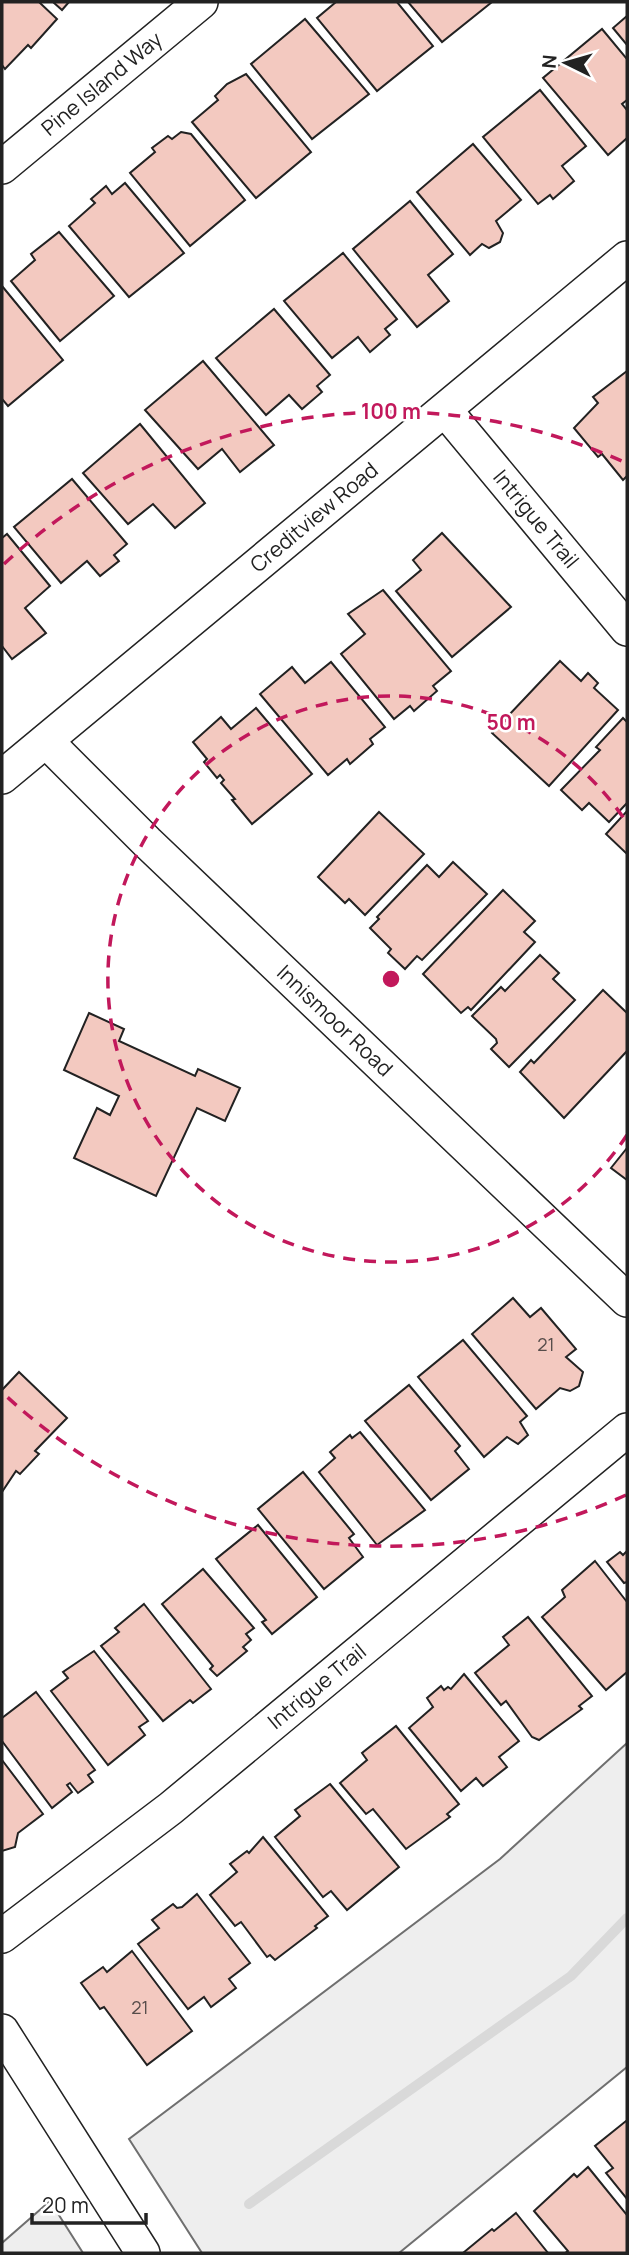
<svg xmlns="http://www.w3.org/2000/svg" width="629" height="2255" font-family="Manrope,sans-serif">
<rect width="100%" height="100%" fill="#fff"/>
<!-- green -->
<g fill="#eee" stroke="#6f6f6f" stroke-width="2">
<polygon points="627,1743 627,2067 399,2253 202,2253 129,2139 500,1859"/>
<polygon points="50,2201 83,2253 2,2253 2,2243"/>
</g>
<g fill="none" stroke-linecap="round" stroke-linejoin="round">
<!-- stream -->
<polyline stroke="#d9d9d9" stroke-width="10" points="249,2204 571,1976 627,1918"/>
</g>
<!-- building -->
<g fill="#f3c9c0" stroke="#222" stroke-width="2">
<polygon points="2,2 39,2 57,19 31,48 28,45 5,69 2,65"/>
<polygon points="53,2 69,2 62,10"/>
<polygon points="336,2 397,2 433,46 377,91 317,18"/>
<polygon points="408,2 492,2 442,42"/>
<polygon points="627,16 627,45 613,28"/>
<polygon points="305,19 369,94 312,139 251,64"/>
<polygon points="602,29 627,59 627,100 622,104 627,110 627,138 608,155 543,78"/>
<polygon points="246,74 311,152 256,198 192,122 218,100 215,96 227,84"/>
<polygon points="540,90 586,146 562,166 574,181 553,199 550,195 538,204 483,137"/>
<polygon points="181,132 191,134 245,200 190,246 130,173 155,152 152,148 168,136 172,139"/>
<polygon points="473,144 521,200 496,221 503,233 500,242 489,248 482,244 470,255 417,192"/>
<polygon points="125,183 184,253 129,297 69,226 95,203 91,199 106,186 112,194"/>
<polygon points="410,201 453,254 428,275 449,301 417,327 353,249"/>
<polygon points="59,232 114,296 60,341 11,281 35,260 31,254"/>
<polygon points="343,253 397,319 385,329 390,335 370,352 358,337 332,358 284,301"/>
<polygon points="2,286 63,360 8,406 2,399"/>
<polygon points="274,309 330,375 317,386 322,392 302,409 289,395 266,415 216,358"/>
<polygon points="203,361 274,445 240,472 222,449 198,469 145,410"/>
<polygon points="627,371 627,476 623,480 602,454 598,457 574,428 598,403 593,397"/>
<polygon points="140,424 205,503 175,528 153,504 128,524 83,473"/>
<polygon points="72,479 127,544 114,555 119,561 100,576 87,561 61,583 14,527"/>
<polygon points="442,533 511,607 452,657 396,591 421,570 413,560"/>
<polygon points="7,534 50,586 25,608 46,633 12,659 2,646 2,538"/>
<polygon points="383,590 451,671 433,686 437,691 414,711 410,706 394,719 341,654 365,634 348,614"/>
<polygon points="560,661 581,681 588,673 598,683 594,688 618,710 549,786 492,733"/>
<polygon points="331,662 385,727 370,739 373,744 350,764 347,759 328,775 260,694 292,667 305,683"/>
<polygon points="256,708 312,774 252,824 232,800 235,799 221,783 224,780 220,775 217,778 204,762 207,759 193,742 221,717 231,729"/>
<polygon points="623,718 627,722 627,803 609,822 589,803 582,810 561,790 600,750 596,747"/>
<polygon points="627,811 627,854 606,834"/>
<polygon points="379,812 424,854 365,915 349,899 345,903 318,877"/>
<polygon points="453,862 487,894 422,960 417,956 405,969 388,953 391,949 370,928 379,919 377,917 427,865 439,877"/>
<polygon points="503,890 535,921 524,932 535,942 471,1010 468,1007 461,1013 423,974"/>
<polygon points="540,955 559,973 553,979 575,1000 509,1067 491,1049 497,1043 496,1039 472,1016 501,987 505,991"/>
<polygon points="603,990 627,1013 627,1051 564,1118 520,1072 531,1060 534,1063"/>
<polygon points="89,1013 124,1029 119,1041 195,1076 198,1069 240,1088 225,1121 197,1108 156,1196 74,1158 97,1108 110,1115 119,1096 64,1070"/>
<polygon points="627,1148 627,1180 611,1168"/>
<polygon points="513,1298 530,1317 541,1308 576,1349 566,1357 583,1372 579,1386 570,1391 560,1388 536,1409 472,1334"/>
<polygon points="463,1340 527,1416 520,1422 528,1435 518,1444 507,1437 484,1457 418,1377"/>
<polygon points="19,1372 67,1418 35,1451 39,1454 20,1474 16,1471 2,1492 2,1390"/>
<polygon points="409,1385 460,1446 455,1451 469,1469 431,1500 365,1421"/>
<polygon points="360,1432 425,1510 377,1545 319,1472 335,1458 330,1452 350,1435 352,1438"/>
<polygon points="303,1472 354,1534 349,1538 363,1557 324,1589 258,1509"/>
<polygon points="258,1525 317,1597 272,1634 262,1622 266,1620 216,1559"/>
<polygon points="627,1551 627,1582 624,1583 607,1562 620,1552 623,1555"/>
<polygon points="595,1561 627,1602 627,1672 606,1690 542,1617 565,1597 562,1590"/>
<polygon points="203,1569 254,1628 246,1634 251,1640 243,1647 247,1651 217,1676 210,1669 213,1666 162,1604"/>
<polygon points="144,1604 211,1689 193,1703 190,1700 163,1721 101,1646 119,1632 115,1628"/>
<polygon points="528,1617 592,1696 579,1706 582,1709 539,1740 532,1737 506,1701 501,1705 475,1673 509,1645 503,1637"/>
<polygon points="94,1651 148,1721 139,1727 145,1735 108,1765 51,1691 68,1678 63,1672"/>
<polygon points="464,1674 519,1741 499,1757 507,1767 483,1786 476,1778 461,1791 409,1728 433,1707 427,1698 441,1686 444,1690 448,1687 451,1689"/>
<polygon points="36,1692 95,1770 88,1775 93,1782 78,1793 70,1783 67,1785 72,1792 52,1808 2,1741 2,1718"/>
<polygon points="396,1726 459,1804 447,1814 450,1817 406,1849 373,1809 366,1814 340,1783 367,1760 362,1753"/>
<polygon points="2,1760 43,1814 18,1833 15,1847 2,1851"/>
<polygon points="330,1784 399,1867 347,1910 331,1891 323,1897 275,1837 300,1816 295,1810"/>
<polygon points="263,1837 328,1916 315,1926 317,1928 275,1960 270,1955 267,1957 241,1922 235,1926 210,1895 237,1872 230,1864 247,1851 249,1853"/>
<polygon points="197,1894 250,1963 229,1979 236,1988 211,2007 204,1997 188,2009 138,1944 159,1928 152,1920 173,1904 177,1908 182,1907"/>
<polygon points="132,1951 192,2031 147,2065 104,2007 100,2009 81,1983 103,1967 107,1972"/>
<polygon points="626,2121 627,2122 627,2199 606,2173 613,2168 595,2146"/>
<polygon points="588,2167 627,2215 627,2253 565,2253 568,2251 534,2211 574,2174 577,2177"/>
<polygon points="516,2213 548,2253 463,2253 492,2229 494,2231"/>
</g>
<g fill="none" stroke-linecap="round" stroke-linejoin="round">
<defs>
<g id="minor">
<path id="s1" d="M2,167L201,2"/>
<path id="s2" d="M445,410L627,629"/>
<path id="s3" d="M46,741L147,842L627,1300"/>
<path id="s4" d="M2,777L627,258"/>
<path id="s5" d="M2,1936L171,1808L627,1430"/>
<polyline points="2,2031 143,2253"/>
</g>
</defs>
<!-- minor casing -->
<use href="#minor" stroke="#222" stroke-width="36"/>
<!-- minor -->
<use href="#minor" stroke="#fff" stroke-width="33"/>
</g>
<!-- distance rings -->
<g fill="none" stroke="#c2185b" stroke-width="3.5" stroke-dasharray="12 9">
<path d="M627 1135A283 283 0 1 1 627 823"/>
<path d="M626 1495A567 567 0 0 1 4 1394M4 564A567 567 0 0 1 626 463"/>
</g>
<g text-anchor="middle" stroke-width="5" stroke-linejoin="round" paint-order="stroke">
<!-- number labels -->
<g font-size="18" fill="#564c4a">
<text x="546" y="1351">21</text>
<text x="140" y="2014">21</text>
</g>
<!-- street labels -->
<g font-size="21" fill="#222" stroke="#fff">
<text dy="7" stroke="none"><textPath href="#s1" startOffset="130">Pine Island Way</textPath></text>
<text dy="7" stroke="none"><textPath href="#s4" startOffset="406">Creditview Road</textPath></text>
<text dy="7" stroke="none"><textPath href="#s2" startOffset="142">Intrigue Trail</textPath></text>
<text dy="7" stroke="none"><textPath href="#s3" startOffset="402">Innismoor Road</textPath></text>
<text dy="7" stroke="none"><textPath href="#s5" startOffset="402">Intrigue Trail</textPath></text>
</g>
</g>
<circle cx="391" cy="979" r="10" fill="#c2185b" stroke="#fff" stroke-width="3.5"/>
<g font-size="21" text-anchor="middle" font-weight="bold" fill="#c2185b" stroke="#fff" stroke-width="5" stroke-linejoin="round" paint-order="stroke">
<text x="391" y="419">100 m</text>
<text x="511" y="730">50 m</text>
</g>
<!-- border -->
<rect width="629" height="2255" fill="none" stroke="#222222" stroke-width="7"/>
<!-- north arrow -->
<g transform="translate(566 63) rotate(275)" stroke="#ffffff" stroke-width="5" paint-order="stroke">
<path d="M0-5L12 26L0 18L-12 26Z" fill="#222222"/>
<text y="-10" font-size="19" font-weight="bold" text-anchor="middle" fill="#222222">N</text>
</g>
<!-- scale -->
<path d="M32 2213v10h114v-10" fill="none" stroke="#222222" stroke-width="3.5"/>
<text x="42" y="2213" font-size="21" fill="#222222" stroke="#ffffff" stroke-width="5" paint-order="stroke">20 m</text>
</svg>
